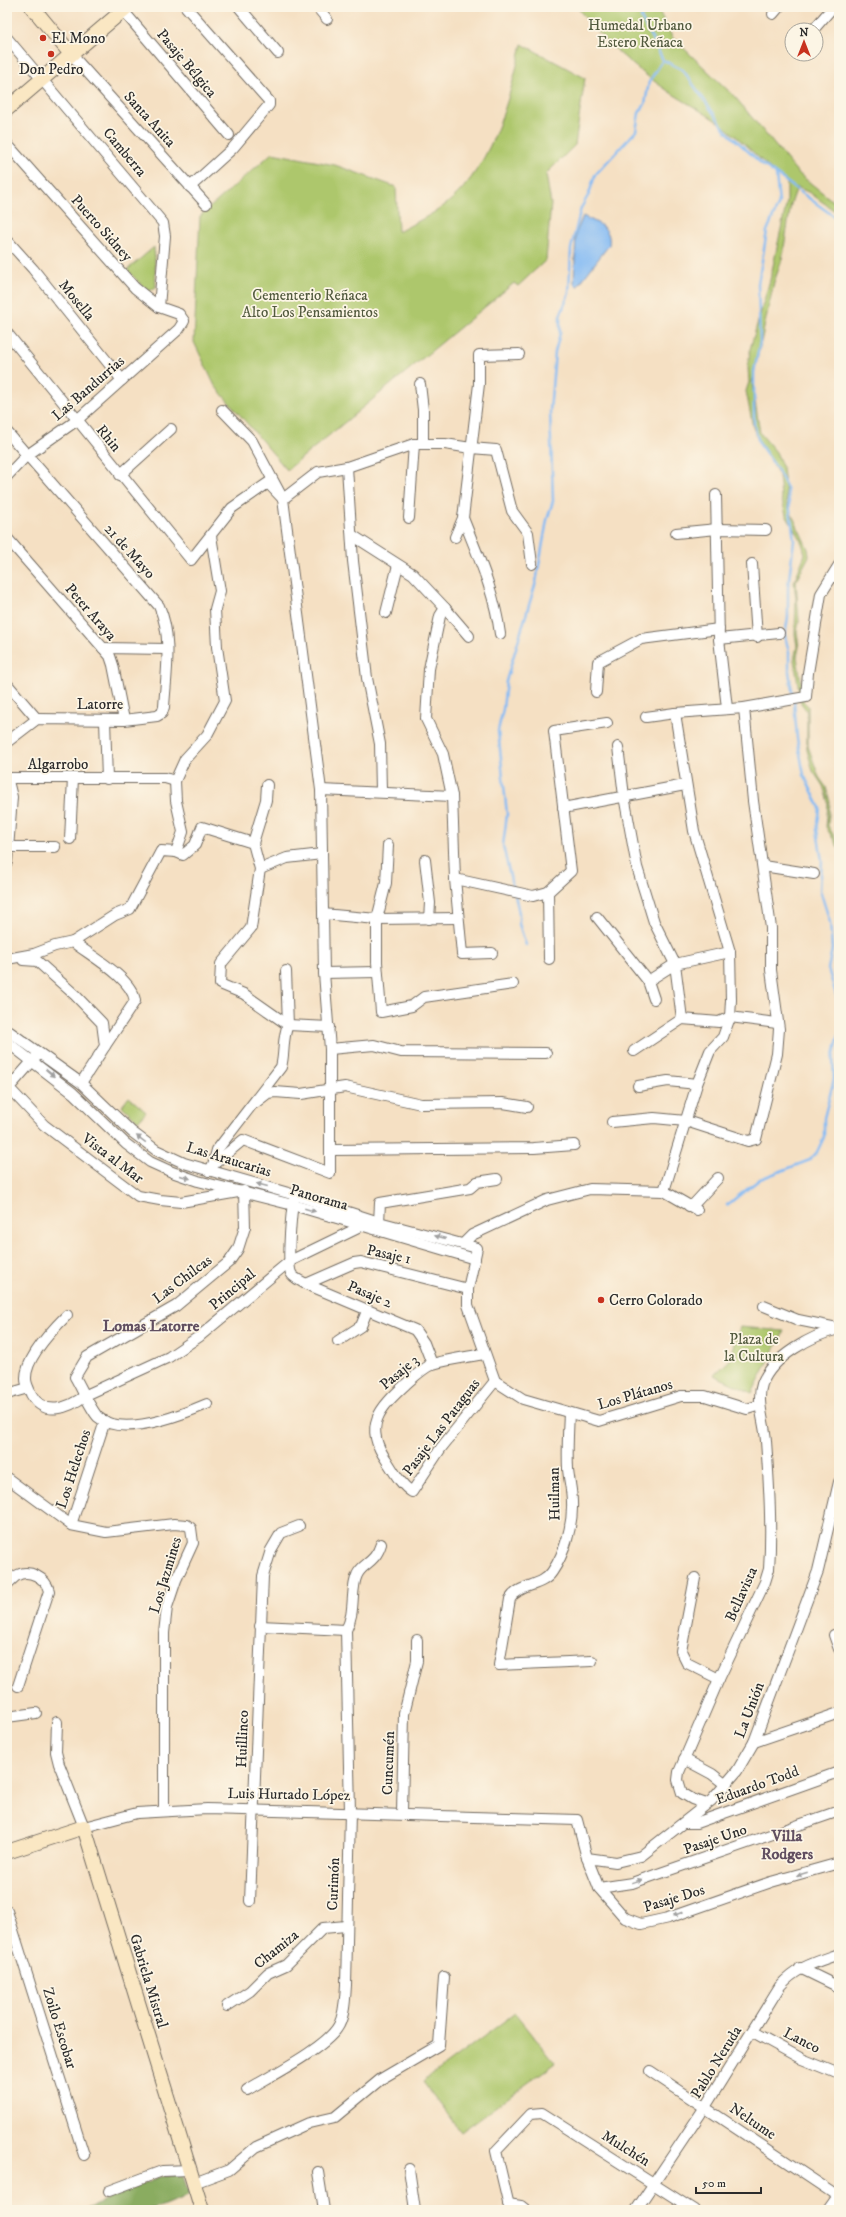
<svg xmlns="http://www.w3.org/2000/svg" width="846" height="2217" font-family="'IM FELL DW Pica',serif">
<rect width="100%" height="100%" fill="#fcf5e5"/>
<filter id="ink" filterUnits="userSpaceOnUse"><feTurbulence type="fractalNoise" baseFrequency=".025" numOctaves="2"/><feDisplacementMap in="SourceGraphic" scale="8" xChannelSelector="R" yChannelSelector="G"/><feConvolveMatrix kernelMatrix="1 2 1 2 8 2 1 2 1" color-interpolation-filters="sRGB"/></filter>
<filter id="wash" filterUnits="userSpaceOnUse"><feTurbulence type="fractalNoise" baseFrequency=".012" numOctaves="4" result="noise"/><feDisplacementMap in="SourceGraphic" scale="16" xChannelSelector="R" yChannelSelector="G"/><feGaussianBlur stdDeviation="0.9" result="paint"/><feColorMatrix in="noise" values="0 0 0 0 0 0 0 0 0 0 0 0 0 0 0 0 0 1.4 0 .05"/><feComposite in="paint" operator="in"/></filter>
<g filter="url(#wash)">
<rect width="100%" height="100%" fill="#f5e0c3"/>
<!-- green -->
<g fill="#adc76c" stroke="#6c794c">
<path d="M577,7H657L672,37L735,97L798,173L839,206V214L810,193L797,187L791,204L782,260L774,282L752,383L760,433L776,452L783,468L787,504L808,549L809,556L796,581L799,621L797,632L799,647L797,657L802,687L803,701L808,706V746L819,777L826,787L830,802L828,826L839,844V849L826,827L828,802L823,786L813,771L807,750V711L801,703L794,660L797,646L795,634L796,598L794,582L805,554L802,543L786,515L781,497L779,475L757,438L753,427L746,391L749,382L748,368L750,349L770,280L787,201V183C763,164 743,140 718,122C703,112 687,103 671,93C637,70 601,40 577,7Z"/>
<path d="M522,44L585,78L575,145L546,174L551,204L546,260L518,286L514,283L287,470L215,386L194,342L200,216L272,153L335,165L396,187L398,232C411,225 425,218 438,210C490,176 509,101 522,44Z"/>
<polygon points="154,247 156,287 148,292 127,270"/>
<polygon points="129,1097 146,1112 138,1121 122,1106"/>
<polygon points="740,1327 784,1331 752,1393 714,1375 730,1360"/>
<polygon points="515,2013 555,2063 461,2132 423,2082"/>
</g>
<!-- forest -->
<polygon fill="#8aac60" stroke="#5a6c46" points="182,2174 189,2195 152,2210 82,2210 158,2177"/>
<!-- water -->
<path fill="#85bbf4" stroke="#587390" d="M583,216C597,223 612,227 609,245L577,287L574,283L576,233Z"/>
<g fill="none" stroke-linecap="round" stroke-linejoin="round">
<!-- stream -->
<g stroke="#85bbf4" stroke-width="2.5">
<polyline points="644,7 641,18 663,60 683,70 726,131 762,164 839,220"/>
<polyline points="776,175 779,203 767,231 758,284 760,342 754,372 754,424 759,443 777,469 787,488 794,540 788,587 788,617 785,636 789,652 789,672 793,696"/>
<polyline points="794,701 797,738 804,775 820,808 817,830 822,861 820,890 830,922 832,949 828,969 839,1004"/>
<polyline points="513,889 503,846 507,814 498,731 503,709 506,681 536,582 547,520 553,501 550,411 555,352 560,333 560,316 569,293 571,249 581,208 589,194 595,175 636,131 639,113 645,104 649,82 663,60"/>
<polyline points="515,895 519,913 519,924 526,945"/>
<polyline points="727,1205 760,1179 810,1160 817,1152 824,1137 824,1118 834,1079 833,1059 839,1035"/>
</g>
</g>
</g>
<g filter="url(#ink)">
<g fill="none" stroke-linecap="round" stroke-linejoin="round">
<defs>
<g id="street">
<polyline points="120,7 229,135"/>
<polyline points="186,7 269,101 269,105 233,148 190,187"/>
<polyline points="239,7 278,53"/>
<polyline points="317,7 327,19"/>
<polyline points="773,14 779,7"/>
<polyline points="813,30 833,7"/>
<polyline points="7,38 163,223 165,236 159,307"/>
<polyline points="71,54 206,204"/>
<polyline points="7,144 135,288 159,307 179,314 184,321 179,329 76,421 26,456 7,476"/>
<polyline points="7,240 33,269 122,380"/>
<polyline points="7,333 191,560 232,508 268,483 283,499 318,472 347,467 414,444 445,444 471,448 496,450 512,511 528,533 532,564"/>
<polyline points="420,384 423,410 423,444"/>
<path d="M7,432L159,606C173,637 166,674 164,707L162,713L157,716L124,720L37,719L7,742"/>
<polyline points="347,467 353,561 367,678 380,744 381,791"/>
<polyline points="120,475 171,429"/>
<polyline points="716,495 719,639 727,708"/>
<polyline points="409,518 414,444"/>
<path d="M463,518C478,556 495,593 500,634"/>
<polyline points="676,533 717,529 766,530"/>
<polyline points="352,535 413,574 445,608 469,636"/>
<polyline points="211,536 220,591 215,609 217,647 225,701 207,735 185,759 175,781 176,801 183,832 176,852 183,855 195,845 202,827 253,843 260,869 251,928 221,964 220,984 244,994 288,1025 329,1027"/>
<polyline points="455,537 463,518 479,384 479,355 519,354"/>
<polyline points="7,538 110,656 113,665 124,720"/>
<polyline points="752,564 757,637"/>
<polyline points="445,608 440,616 429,669 426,719 443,754 452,796 455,879 462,954 492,953"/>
<polyline points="386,613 398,565"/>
<polyline points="719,639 779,633"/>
<polyline points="103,648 167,649"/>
<polyline points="7,684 37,719"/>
<polyline points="596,692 598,662 641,639 719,629"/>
<polyline points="646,717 675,713 744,708 806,697 808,673 821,594 839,565"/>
<polyline points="105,720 107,779"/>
<polyline points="618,747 624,796 637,867 654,922 675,964 682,1019"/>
<polyline points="7,777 12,797 7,862"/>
<polyline points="9,778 165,778 175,781"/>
<polyline points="321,790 452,796"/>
<polyline points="563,808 685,785"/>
<polyline points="70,839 73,778"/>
<polyline points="253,843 266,800 267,785"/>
<polyline points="388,845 386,883 377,919 377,962 381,1012 412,1006 424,997 513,984"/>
<polyline points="7,847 55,847"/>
<polyline points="425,860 430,903 429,919"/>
<polyline points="763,866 814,874"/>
<polyline points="260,869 287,858 322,854"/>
<polyline points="455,879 533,896 548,892 571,871 554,731 607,723"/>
<polyline points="548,892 549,959"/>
<polyline points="323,914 377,919 458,918"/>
<polyline points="597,917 648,981 675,964 730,952"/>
<polyline points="73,942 115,915 130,909 161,851 176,852"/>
<path d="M7,959L34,954L55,946L73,942C91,956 132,978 135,1001L105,1046"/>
<polyline points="23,960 37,961 75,995 102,1023 105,1046 81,1083"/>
<polyline points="324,973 377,972"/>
<polyline points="648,981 654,999"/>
<polyline points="7,1030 81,1083 132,1132 156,1150 184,1163 295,1195 379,1222 477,1248 468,1289 468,1305 495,1381 523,1399 599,1421 681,1396 705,1396 747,1409 760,1405"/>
<polyline points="7,1042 73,1093 126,1144 150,1162 172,1172 198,1181 293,1205 475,1259"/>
<polyline points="330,1049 374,1045 401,1052 546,1053"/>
<polyline points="634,1051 682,1019 719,1022 730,1017 777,1023"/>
<polyline points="638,1086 668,1081 697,1084"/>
<path d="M9,1088L44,1125L138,1196L160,1200L181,1202L244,1191L245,1227L238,1249L229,1262L176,1306L87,1357L75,1377C81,1387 91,1410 98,1417C122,1438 181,1415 207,1404"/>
<polyline points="7,1090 36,1057"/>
<polyline points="255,1103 268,1093 275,1092 301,1094 345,1087 421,1104 503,1103 527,1107"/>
<polyline points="612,1122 654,1118 686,1121 748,1141 756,1139 777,1054 779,1029 771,970 771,928 753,801 744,708"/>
<polyline points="331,1150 534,1148 574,1145"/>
<path d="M213,1165L217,1150L281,1067C285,1053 282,1038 288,1025L286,971"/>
<polyline points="209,1171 213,1165 243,1140 330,1173 330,1049 324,973 321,790 283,499 252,441 222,410"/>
<polyline points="664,1191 697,1084 710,1051 723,1037 730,1017 731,1000 730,952 694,831 675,713"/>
<path d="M294,1200C291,1210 287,1264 291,1273C293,1278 301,1281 306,1284L415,1330L424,1343L432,1364"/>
<polyline points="689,1206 694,1204 718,1178"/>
<polyline points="379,1222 380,1203 470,1188 477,1182 497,1179"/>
<polyline points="463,1244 472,1235 547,1200 590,1189 664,1191 697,1210"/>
<polyline points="306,1284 354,1263 361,1262 468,1289"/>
<polyline points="764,1306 798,1320 837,1328"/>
<path d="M67,1315C53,1329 25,1359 26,1379C26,1384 29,1389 31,1394C44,1418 69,1408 86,1395L169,1357L200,1336L290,1261L358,1228L360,1224"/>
<polyline points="338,1341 361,1326 367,1311"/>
<path d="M484,1354C468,1357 449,1359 433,1364C423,1368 414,1377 406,1384C380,1408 362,1426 387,1461C394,1472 401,1485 412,1492L441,1448L495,1381"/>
<polyline points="7,1394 28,1388"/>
<path d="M569,1413C568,1432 567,1450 568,1469C569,1480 572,1491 572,1502C573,1525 565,1553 552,1572C542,1587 519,1584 510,1599L499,1665L592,1661"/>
<polyline points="7,1478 71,1525 106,1532 174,1524 187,1525 191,1528 193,1543 176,1580 167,1607 164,1633 164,1810"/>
<polyline points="71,1525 105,1421"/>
<polyline points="695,1578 681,1651 687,1663 719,1679"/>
<path d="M7,1584C10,1582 13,1578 16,1576C29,1568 46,1578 49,1591L18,1686"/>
<polyline points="260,1626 346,1630"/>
<polyline points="834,1635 839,1649"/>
<polyline points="7,1717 36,1713"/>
<polyline points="57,1722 56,1752 59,1764 84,1827 137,1813 207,1809 577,1820 587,1858 599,1888 625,1918 641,1924 668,1918 771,1882 839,1863"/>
<polyline points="754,1742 839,1713"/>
<polyline points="684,1759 712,1774 726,1785"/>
<path d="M706,1804L692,1799L682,1793L678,1780L679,1772L719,1679L765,1582L769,1569C772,1527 769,1483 766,1441C765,1423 756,1402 762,1384C772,1357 812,1335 839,1329"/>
<polyline points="402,1813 404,1714 417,1661 417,1640"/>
<polyline points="685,1823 696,1823 839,1772"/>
<polyline points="587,1858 616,1862 641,1856 712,1800 737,1771 754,1742 818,1571 839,1482"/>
<polyline points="599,1888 632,1883 839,1811"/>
<polyline points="250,1901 263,1576 271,1550 281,1533 299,1526"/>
<polyline points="7,1911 84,2155"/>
<polyline points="800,1968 839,1987"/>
<polyline points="227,2006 250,1991 268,1973 286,1965 323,1928 346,1926"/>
<polyline points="753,2032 802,2059 839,2074"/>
<polyline points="650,2071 839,2197"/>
<path d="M247,2090C270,2076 328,2047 339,2025C345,2013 345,1998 346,1985L350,1812L346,1630C356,1612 350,1590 357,1575C362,1563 375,1564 381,1544"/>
<polyline points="409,2169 415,2210"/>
<polyline points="318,2172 324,2210"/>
<polyline points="194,2183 229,2170 256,2147 309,2123 335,2117 381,2079 439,2045 444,1977"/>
<polyline points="109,2191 162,2171 190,2170"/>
<polyline points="508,2204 521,2206 526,2210"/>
<polyline points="510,2210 496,2151 531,2114 542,2113 694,2210"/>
<path d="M636,2210L705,2107L780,1986C796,1967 817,1962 839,1954"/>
<polyline points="827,2210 837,2196"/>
</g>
<g id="secondary">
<polyline points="32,7 71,54"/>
<polyline points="7,109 127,7"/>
<polyline points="7,1852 84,1827 202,2210"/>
</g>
</defs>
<!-- street casing -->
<use href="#street" stroke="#726a60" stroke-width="12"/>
<!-- secondary casing -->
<use href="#secondary" stroke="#726a60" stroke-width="16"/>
<!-- street -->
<use href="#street" stroke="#fff" stroke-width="10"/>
<!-- secondary -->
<use href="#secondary" stroke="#fae7c3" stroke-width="14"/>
</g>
<!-- one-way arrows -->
<defs><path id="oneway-solid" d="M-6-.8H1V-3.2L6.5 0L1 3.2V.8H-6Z"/></defs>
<g fill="#a0a0a0">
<use href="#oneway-solid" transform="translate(50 1073) rotate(40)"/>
<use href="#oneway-solid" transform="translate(141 1139) rotate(-144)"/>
<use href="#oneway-solid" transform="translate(185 1177) rotate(18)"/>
<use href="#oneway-solid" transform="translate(262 1185) rotate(-165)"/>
<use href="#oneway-solid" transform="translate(310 1210) rotate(16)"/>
<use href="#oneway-solid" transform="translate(440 1237) rotate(-166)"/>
<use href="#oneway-solid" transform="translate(802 1874) rotate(164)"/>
<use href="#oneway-solid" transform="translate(637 1881) rotate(-18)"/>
<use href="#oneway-solid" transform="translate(678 1914) rotate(159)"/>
</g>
</g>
<!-- markers -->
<g fill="#c8321e" stroke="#fcf5e5" stroke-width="1.5">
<circle cx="43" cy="38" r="4"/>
<circle cx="51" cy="54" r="4"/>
<circle cx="601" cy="1300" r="4"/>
</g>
<g text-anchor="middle" stroke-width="3.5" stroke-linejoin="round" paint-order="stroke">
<!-- park labels -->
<g font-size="15" fill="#525a3e" stroke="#fcf5e5">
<text x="640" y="30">Humedal Urbano<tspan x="640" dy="17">Estero Reñaca</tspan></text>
<text x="310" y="300">Cementerio Reñaca<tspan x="310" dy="17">Alto Los Pensamientos</tspan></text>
<text x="754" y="1344">Plaza de<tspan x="754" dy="17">la Cultura</tspan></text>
</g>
<!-- poi labels -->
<g font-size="15" fill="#2b2b2b" stroke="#fcf5e5" text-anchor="start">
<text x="51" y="43">El Mono</text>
<text x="51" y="74" text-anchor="middle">Don Pedro</text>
<text x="609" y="1305">Cerro Colorado</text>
</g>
<!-- street labels -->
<g font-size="15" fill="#2b2b2b" stroke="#fcf5e5">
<text transform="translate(187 63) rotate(50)" y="5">Pasaje Bélgica</text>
<text transform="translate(150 119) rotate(48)" y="5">Santa Anita</text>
<text transform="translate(125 152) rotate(50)" y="5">Camberra</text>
<text transform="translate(102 228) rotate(48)" y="5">Puerto Sidney</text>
<text transform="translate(77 300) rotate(51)" y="5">Mosella</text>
<text transform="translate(88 388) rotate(-41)" y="5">Las Bandurrias</text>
<text transform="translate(109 438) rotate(51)" y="5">Rhin</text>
<text transform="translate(130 551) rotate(48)" y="5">21 de Mayo</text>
<text transform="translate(91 612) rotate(49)" y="5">Peter Araya</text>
<text x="100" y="709">Latorre</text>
<text x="58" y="769">Algarrobo</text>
<text transform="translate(113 1158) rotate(37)" y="5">Vista al Mar</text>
<text transform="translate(229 1159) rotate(17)" y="5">Las Araucarias</text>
<text transform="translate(319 1197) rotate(16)" y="5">Panorama</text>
<text transform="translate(389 1254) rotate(12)" y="5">Pasaje 1</text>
<text transform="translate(182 1279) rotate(-37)" y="5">Las Chilcas</text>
<text transform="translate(232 1289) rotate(-40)" y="5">Principal</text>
<text transform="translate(370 1294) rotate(23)" y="5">Pasaje 2</text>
<text transform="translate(399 1372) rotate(-40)" y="5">Pasaje 3</text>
<text transform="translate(635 1394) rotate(-16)" y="5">Los Plátanos</text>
<text transform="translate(441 1427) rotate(-53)" y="5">Pasaje Las Pataguas</text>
<text transform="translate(73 1469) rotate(-72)" y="5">Los Helechos</text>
<text transform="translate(554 1494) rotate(-91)" y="5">Huilman</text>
<text transform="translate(165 1575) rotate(-73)" y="5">Los Jazmines</text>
<text transform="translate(741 1594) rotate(-66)" y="5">Bellavista</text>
<text transform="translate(749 1710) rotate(-69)" y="5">La Unión</text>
<text transform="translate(242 1739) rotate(-88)" y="5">Huillinco</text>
<text transform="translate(388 1763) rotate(-88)" y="5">Cuncumén</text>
<text transform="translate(757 1785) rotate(-20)" y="5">Eduardo Todd</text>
<text transform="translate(289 1794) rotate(1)" y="5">Luis Hurtado López</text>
<text transform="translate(715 1839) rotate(-19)" y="5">Pasaje Uno</text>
<text transform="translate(333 1884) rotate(-88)" y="5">Curimón</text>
<text transform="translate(674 1898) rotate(-17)" y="5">Pasaje Dos</text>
<text transform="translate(276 1949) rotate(-39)" y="5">Chamiza</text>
<text transform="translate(149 1981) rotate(73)" y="5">Gabriela Mistral</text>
<text transform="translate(60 2028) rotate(73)" y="5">Zoilo Escobar</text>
<text transform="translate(802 2040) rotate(27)" y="5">Lanco</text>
<text transform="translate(716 2062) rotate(-58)" y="5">Pablo Neruda</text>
<text transform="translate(753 2121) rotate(34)" y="5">Neltume</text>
<text transform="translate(626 2148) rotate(32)" y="5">Mulchén</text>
</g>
<!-- neighbourhood labels -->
<g font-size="16" font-weight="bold" fill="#614f61" stroke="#fcf5e5">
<text x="151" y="1331">Lomas Latorre</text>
<text x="787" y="1841">Villa<tspan x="787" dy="18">Rodgers</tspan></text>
</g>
</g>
<!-- margin -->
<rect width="846" height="2217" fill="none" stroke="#fcf5e5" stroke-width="24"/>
<!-- north arrow -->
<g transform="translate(804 42)"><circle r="19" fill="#fcf5e5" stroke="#a8a49b"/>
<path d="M0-3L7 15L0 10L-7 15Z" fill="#c8321e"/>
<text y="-6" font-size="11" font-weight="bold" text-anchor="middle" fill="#2b2b2b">N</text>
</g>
<!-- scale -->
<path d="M696 2187v6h65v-6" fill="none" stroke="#2b2b2b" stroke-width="2"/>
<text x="702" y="2187" font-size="12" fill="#2b2b2b" stroke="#fcf5e5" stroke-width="3" paint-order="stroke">50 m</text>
</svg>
